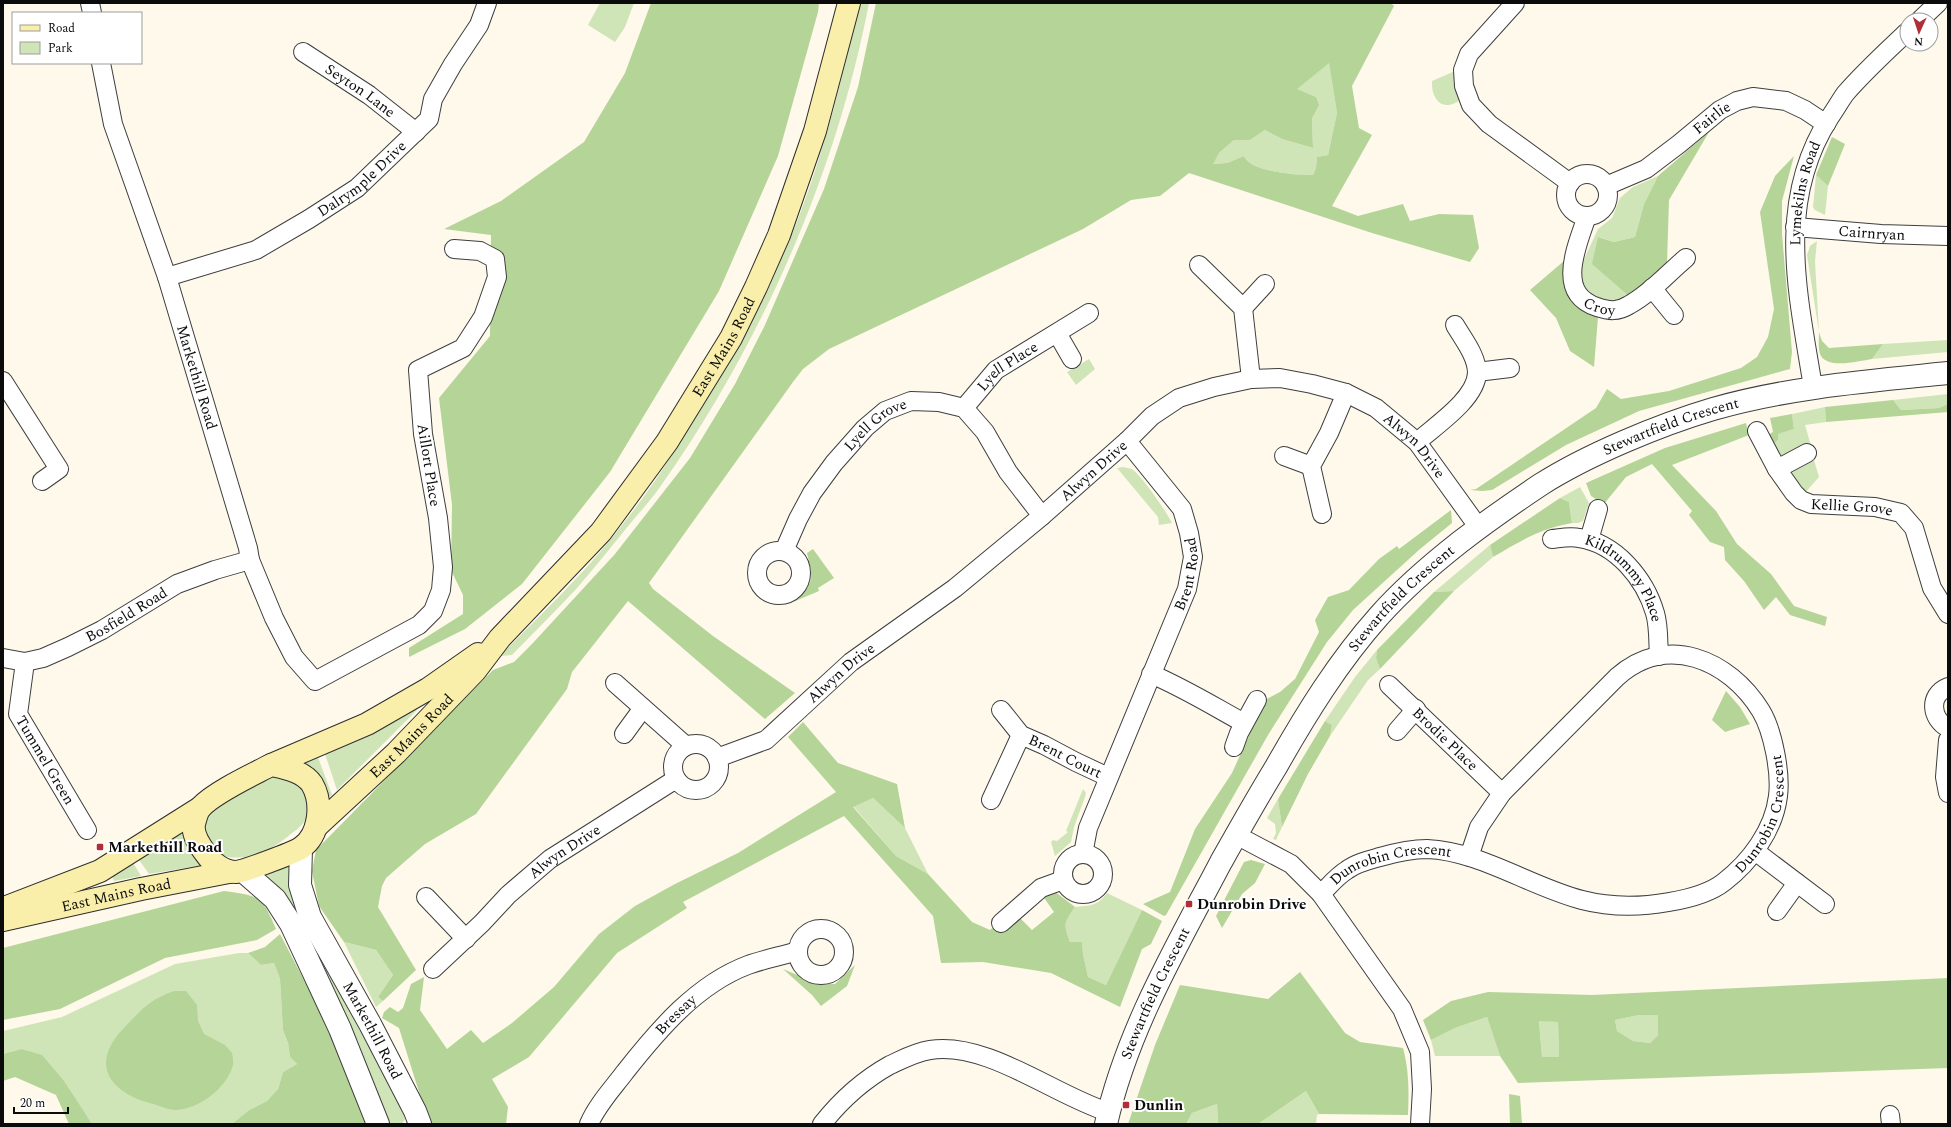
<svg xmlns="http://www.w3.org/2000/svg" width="1951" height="1127" font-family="Spectral,serif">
<rect width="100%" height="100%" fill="#fef9ea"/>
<!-- green -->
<g fill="#d0e5b7">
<polygon points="600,3 634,3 625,27 615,42 588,25"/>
<path d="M859,3H869C836,175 761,344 660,487C651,500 639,513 629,525C612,546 595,567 578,587C557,610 534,632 512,655L500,656C539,616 581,577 615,534C652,489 683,439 713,389C745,334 775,278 798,219C825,149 843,76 859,3Z"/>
<path d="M1329,62L1337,113L1328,155L1317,157L1316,168L1313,175C1297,175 1250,172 1244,156L1227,163L1212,164L1219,153L1234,140H1250L1265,130L1282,139L1313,148L1312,118L1316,97L1296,89Z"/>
<path d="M1455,71L1459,101C1442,112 1431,99 1432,81Z"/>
<polygon points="1816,175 1828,186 1825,215 1815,210 1813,207"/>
<polygon points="1658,176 1644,204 1635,237 1614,242 1599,237 1618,285 1629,296 1610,303 1589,296 1581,285 1579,270 1598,229 1612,218 1620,198 1633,187"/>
<polygon points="1817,241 1815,261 1819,332 1807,255 1810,246"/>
<polygon points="1948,340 1948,352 1872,359 1883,344"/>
<polygon points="1089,359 1095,369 1076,385 1067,372"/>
<polygon points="1948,394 1948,404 1939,408 1901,410 1893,400"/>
<polygon points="1825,407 1826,422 1805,425 1811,446 1784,457 1777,453 1772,445 1778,440 1777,434 1794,429 1792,414"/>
<polygon points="1814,460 1819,477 1804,494 1791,476 1791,473"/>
<path d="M1123,467C1126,468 1130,468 1132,469C1142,476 1166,511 1172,523L1159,525L1158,517L1117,468Z"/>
<polygon points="1580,487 1589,503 1583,521 1578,523 1572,523 1569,502 1560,498"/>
<polygon points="1490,545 1493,557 1454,591 1434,592"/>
<polygon points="1377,650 1376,658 1380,669 1368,680 1330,736 1332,725 1325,721 1355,677"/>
<polygon points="414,706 417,710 337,790 324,751"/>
<polygon points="316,752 332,795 327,798 316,774 300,760"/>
<path d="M281,777C302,781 315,799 305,820C303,825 296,830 292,833C270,852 245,864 216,854C212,848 207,841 205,835C198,811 247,785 265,779C270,778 276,778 281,777Z"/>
<polygon points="1083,789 1086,793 1085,797 1074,827 1071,842 1055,856 1051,842 1053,840 1057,841 1068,832 1066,831"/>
<polygon points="873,798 905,828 928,874 896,856 853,806"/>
<polygon points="1278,799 1282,827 1276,840 1273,839 1276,833 1275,824 1267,818"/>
<polygon points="183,826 188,849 203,865 149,874 137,857"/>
<polygon points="132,861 141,876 114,881 111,874"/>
<polygon points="291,864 299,909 290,912 263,876"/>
<path d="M1107,893L1142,910L1106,985L1088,977L1083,954L1082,943L1070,942C1063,924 1064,923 1075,907C1090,905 1097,907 1107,893Z"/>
<polygon points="301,915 407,1115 402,1124 388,1124 358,1041 293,918"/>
<polygon points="344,942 376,950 393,975 378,997 383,1001 376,1007"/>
<polygon points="239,953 248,953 261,965 274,963 280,979 283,1030 288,1043 290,1057 297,1064 283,1072 278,1089 267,1101 249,1110 232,1124 92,1124 88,1118 21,1049 3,1054 3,1031 62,1017 175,964"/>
<polygon points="1639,1015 1658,1015 1658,1035 1650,1043 1633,1041 1617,1031 1615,1020"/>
<polygon points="1487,1017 1500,1056 1435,1056 1431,1040 1455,1028"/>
<polygon points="1539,1020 1558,1022 1559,1057 1542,1057"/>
<polygon points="1306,1091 1319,1114 1317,1115 1316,1124 1258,1124"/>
<polygon points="1217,1104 1218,1124 1186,1124 1192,1113"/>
</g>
<!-- forest -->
<g fill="#b5d498" fill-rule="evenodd">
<polygon points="651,3 819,3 818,12 778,156 719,291 610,472 522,584 465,629 409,657 409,648 463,614 463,595 451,570 452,505 439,398 490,336 491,235 444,229 501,201 584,142 625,73"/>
<path d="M876,3H1391L1394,6L1352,86L1359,128L1372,135L1332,206L1358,216L1403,204L1410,221L1439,214L1473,215L1479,248L1470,262L1372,233L1189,173L1160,196L1131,200L1083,229L829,349L803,369L793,382L649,583L653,589L713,636L795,693L765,719L628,601L572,672L567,689L476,814L425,844L386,878L382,886L378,907L416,970L383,1001L378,997L393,975L376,950L344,942L319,906L312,871L316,850L493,670L514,662L532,644L615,554L690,458L735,384L765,325L824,189L858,87ZM1329,63L1337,113L1328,155L1317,157L1316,168L1313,175C1298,175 1250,172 1244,156L1227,163L1213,164L1219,153L1234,140H1250L1265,130L1282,139L1313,148L1312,118L1319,105L1316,97L1297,89Z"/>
<polygon points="1709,132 1669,200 1667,263 1629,296 1592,264 1598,237 1614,242 1635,237 1644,204 1658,176"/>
<polygon points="1832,137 1845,144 1828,186 1816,175"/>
<polygon points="1794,156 1782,201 1782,234 1792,352 1790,369 1639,411 1566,445 1492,490 1482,491 1470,490 1476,489 1596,408 1607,389 1621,399 1669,391 1741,368 1757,357 1768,337 1774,309 1760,212 1775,176"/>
<path d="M1564,261C1564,268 1562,277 1564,283C1567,302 1582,311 1598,317L1594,367L1570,351L1556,318L1530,290Z"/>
<path d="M1819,332L1822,341L1829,348L1883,344L1872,359C1859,361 1826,370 1820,354C1818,347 1819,338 1819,332Z"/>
<polygon points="1893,400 1901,410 1939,408 1948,404 1948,412 1826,422 1825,407"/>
<polygon points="1792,414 1794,429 1778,434 1778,440 1772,445 1766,436 1773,432 1770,418"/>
<polygon points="1746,423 1749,435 1672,465 1716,511 1737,544 1771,574 1794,606 1827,617 1825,626 1790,615 1776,597 1764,610 1744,581 1725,560 1724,547 1710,542 1689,515 1692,511 1652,464 1626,477 1604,504 1591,496 1586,483 1665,448"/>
<path d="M1560,498L1569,502L1572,523C1539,529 1521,541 1493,557L1490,545Z"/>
<polygon points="1451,510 1452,523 1420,549 1353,610 1327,642 1268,735 1166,915 1164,916 1143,904 1170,892 1195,829 1232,773 1265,700 1280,692 1295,679 1319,632 1315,620 1328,597 1349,590 1379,559 1397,546 1399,549"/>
<path d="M813,549L834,578L818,588L819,591L793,602C815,584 813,579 807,553Z"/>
<polygon points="1454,591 1380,669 1376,658 1377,650 1434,592"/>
<polygon points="1726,691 1740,707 1750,724 1725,732 1712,720"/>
<polygon points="1325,721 1332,725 1330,736 1308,774 1282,827 1278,799"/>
<path d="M803,722L838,763L897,784L905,828L873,798L853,807L896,856L928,874L972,922L990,930L997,924L1020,918L1032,930L1054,912L1042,895L1054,891L1075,907C1064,923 1063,924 1070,942H1082L1083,954L1088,977L1106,985L1142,910L1162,921L1151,944L1142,949L1120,1007L1051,973L983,962L941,963L933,916L844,816L683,902L687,908L617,953L529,1057L492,1079L508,1107L506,1124H429L399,1028L382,1018L384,1012L390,1007L398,1012L403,1008L411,984L424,977L420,1010L447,1049L471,1030L483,1043L512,1023L554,987L599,934L635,906L675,884L738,853L836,792L788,737Z"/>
<polygon points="1251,860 1265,864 1255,883 1242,894 1222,928 1216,916 1244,862"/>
<path d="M224,891C260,896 262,896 276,929L257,940L165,958L60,1009L3,1020V948Z"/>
<polygon points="280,934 344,1057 369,1124 232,1124 249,1110 267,1101 278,1089 283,1072 297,1064 290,1057 288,1043 283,1030 280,979 274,963 261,965 248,953 265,947"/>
<polygon points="855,965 847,986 821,1006 812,995 783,969 819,984 835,984"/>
<path d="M1300,972L1345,1033L1360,1042L1403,1048C1409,1070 1409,1091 1408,1115L1319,1114L1306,1091L1258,1124H1218L1217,1104L1192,1113L1186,1124H1128L1155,1045L1180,985L1268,999Z"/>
<path d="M1948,978V1068L1518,1083L1500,1056L1487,1017L1455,1028L1431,1040L1423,1020L1451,1001L1488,992L1592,995ZM1639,1015H1658V1035L1650,1043L1633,1041L1617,1031L1615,1020ZM1539,1021L1558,1022L1559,1057H1542Z"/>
<path d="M174,991H186L197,1005L198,1021L204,1034L225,1045L232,1053C233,1058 234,1064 232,1068C225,1089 199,1109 176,1110C169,1110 160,1106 153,1104C110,1093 89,1065 123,1029C140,1011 150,999 174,991Z"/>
<polygon points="21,1049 42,1055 64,1081 92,1124 69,1124 56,1095 15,1077 3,1081 3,1054"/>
<polygon points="1509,1094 1520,1096 1522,1124 1510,1124"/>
</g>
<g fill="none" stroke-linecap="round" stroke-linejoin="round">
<defs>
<g id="minor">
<polyline points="90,3 92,13"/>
<polyline points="1515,3 1469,54 1463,70 1464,86 1471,105 1489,124 1570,183"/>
<polyline points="1920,20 1938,3"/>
<path id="s1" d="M303,52L369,95L416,132"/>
<path id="s2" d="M101,63L113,124L167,277L248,548L250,560L274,618L294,657L315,681L419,625L433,611L441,590L443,567L438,518L423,434L418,370L463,348L483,317L497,277L495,259L480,251L454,249"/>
<circle cx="1587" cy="195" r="21"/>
<path id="s3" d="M1606,186L1646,169L1679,144L1720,110L1737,101L1753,97L1786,101L1805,110L1826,124"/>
<path id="s4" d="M1587,216C1577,246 1555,293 1597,307C1609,311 1618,312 1629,305C1650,294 1668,273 1686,258"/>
<path id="s5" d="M1795,227L1881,234L1948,236"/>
<polyline points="1199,265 1243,308 1251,379"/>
<path id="s6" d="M167,277L256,250L309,219L357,188L429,119L433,99L453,64L479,25L487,3"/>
<polyline points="1652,288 1674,315"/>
<polyline points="1243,308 1265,284"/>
<polyline points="1057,333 1072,359"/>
<polyline points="1477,372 1510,368"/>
<polyline points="3,381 59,469 42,481"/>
<path id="s7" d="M1813,387C1798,294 1775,202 1830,117C1835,110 1840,101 1845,94C1864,72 1886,52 1907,32"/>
<path id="s8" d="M964,408L996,370L1089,313"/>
<path id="s9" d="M1757,431L1777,469L1794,493L1801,500L1811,504L1875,507L1901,513L1914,528L1932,588L1948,614"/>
<path d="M1417,442C1436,425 1476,399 1477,373C1477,356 1463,339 1455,325"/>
<polyline points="1284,456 1311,466"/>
<polyline points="1777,469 1807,453"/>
<polyline points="1322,514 1311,466 1329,433 1346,393"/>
<path id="s10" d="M1552,539C1561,538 1571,536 1579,538C1616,543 1645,579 1655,613C1659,626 1658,643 1659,656"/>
<polyline points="1589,540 1598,509"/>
<circle cx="779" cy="573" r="22"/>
<path id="s11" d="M784,551L798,519L812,493L834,463L865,428L885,411L911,401L939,402L964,408L985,432L1008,472L1042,516"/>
<path id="s12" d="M3,658L25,662L43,658L68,647L102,630L177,584L215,570L250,560"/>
<path id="s13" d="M25,662L18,714L87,830"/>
<path d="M1151,674C1184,688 1213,706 1244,723"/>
<polyline points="615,683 686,746"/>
<path id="s14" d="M1389,685L1502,793"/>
<path d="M1948,687C1928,695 1931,719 1948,728"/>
<path id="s15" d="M1001,710L1021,735L1044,745L1076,762L1108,777"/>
<polyline points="1397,731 1416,709"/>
<polyline points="624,734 643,708"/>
<polyline points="1948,740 1945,777 1948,793"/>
<circle cx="696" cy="767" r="23"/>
<polyline points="1234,747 1239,733 1257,700"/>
<path id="s16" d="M717,758L766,740L851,662L955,588L1042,516L1127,441L1152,416L1179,398L1214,387L1251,379L1280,378L1312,384L1346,393L1376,408L1417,442L1479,528"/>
<polyline points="991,800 1021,735"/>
<polyline points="1236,835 1291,864 1321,894 1402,1009 1420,1052 1422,1089 1420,1124"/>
<polyline points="1755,851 1825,904"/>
<circle cx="1083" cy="874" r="20"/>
<path id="s17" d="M1083,854L1088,828L1187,589L1193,557L1189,533L1182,509L1127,441"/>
<path id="s18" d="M1321,894C1329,886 1337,876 1347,870C1356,863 1369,860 1380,857C1394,853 1412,849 1427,849C1480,851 1531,887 1582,900C1609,907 1641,907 1669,902C1687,899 1709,894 1724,882C1750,862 1774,830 1778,796C1781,773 1773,731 1761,711C1729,659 1666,633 1617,677L1502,793L1479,827L1469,857"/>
<polyline points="426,897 466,939"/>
<polyline points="1777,911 1797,883"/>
<polyline points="1001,923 1041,888 1063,880"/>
<circle cx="821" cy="952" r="23"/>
<path id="s19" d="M433,969L482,923L508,895L550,859L676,779"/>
<polyline points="1890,1115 1891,1124"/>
<path id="s20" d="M589,1124C597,1105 613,1088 625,1072C658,1030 697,984 748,965C764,959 782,956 798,951"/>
<path d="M822,1124C841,1100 863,1080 890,1065C903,1059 916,1052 930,1050C987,1041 1054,1095 1108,1112"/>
</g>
<g id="tertiary">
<path id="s21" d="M301,848L300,885L310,917L370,1024L415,1111L420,1124"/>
<polyline points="243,871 275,899 291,924 340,1029 378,1124"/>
<path id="s22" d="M1106,1124C1127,1030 1177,946 1221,862C1239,830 1257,798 1276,767C1306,714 1338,662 1379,616C1403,589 1432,564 1460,542C1486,522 1513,503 1540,485C1587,455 1659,425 1713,409C1790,387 1869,381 1948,373"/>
</g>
<g id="secondary">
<path d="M271,765C285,768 303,771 312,784C323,803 320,835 301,848C293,853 245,871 236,872C224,872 212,863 206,854C200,846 192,835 194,824C195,820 198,810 201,807C215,792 252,775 271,765Z"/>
<polyline points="271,765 367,724 428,689 478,654"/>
<path id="s23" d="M316,827L396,753L475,671L500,638L601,532L667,442L731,338L756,287L779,235L815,131L849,3"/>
<polyline points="4,908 100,871 200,808"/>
<path id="s24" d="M3,920L141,889L229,872"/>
</g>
</defs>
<!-- minor casing -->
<use href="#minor" stroke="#3e3e3e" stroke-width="20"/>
<!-- tertiary casing -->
<use href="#tertiary" stroke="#3e3e3e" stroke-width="24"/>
<!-- secondary casing -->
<use href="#secondary" stroke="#2d2d2d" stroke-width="24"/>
<!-- minor -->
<use href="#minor" stroke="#fff" stroke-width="18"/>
<!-- tertiary -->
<use href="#tertiary" stroke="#fff" stroke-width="22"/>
<!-- secondary -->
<use href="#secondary" stroke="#f9eeaa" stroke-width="22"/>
</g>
<!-- markers -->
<g fill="#b02e38" stroke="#fff" stroke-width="1.5">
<rect x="96" y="843" width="8" height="8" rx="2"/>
<rect x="1185" y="900" width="8" height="8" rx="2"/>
<rect x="1122" y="1101" width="8" height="8" rx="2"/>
</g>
<g text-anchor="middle" stroke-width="4" stroke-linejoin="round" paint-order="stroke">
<!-- street labels -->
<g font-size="15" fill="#0b0b0b" stroke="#fff">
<text dy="5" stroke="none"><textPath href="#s1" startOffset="69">Seyton Lane</textPath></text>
<text dy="5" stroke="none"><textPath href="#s3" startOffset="127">Fairlie</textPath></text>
<text dy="5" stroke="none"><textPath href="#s6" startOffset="221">Dalrymple Drive</textPath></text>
<text dy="5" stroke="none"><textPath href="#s7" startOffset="196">Lymekilns Road</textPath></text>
<text dy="5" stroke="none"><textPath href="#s5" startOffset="77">Cairnryan</textPath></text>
<text dy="5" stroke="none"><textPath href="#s4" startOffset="107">Croy</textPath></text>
<text dy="5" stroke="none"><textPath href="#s23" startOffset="633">East Mains Road</textPath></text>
<text dy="5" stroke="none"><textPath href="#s8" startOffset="61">Lyell Place</textPath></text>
<text dy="5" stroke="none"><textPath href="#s2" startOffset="329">Markethill Road</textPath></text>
<text dy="5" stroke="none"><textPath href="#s11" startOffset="159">Lyell Grove</textPath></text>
<text dy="5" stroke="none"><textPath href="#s22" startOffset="932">Stewartfield Crescent</textPath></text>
<text dy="5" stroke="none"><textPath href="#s16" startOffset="848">Alwyn Drive</textPath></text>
<text transform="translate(429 465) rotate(81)" y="5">Aillort Place</text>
<text dy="5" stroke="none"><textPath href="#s16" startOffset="477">Alwyn Drive</textPath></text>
<text dy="5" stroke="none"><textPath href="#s9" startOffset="134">Kellie Grove</textPath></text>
<text dy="5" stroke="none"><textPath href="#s17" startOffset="300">Brent Road</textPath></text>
<text dy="5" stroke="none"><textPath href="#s10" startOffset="91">Kildrummy Place</textPath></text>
<text dy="5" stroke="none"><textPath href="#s22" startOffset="608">Stewartfield Crescent</textPath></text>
<text dy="5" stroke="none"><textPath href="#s12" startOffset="135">Bosfield Road</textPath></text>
<text dy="5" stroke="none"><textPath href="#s16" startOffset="153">Alwyn Drive</textPath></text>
<text dy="5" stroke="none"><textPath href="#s23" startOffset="132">East Mains Road</textPath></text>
<text dy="5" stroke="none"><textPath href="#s14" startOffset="78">Brodie Place</textPath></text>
<text dy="5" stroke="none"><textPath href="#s15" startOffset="81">Brent Court</textPath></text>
<text dy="5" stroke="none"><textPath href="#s13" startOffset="106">Tummel Green</textPath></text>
<text dy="5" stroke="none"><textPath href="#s18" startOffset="511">Dunrobin Crescent</textPath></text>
<text dy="5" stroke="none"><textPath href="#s19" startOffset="177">Alwyn Drive</textPath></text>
<text dy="5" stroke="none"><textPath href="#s18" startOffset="80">Dunrobin Crescent</textPath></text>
<text dy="5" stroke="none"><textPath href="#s24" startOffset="116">East Mains Road</textPath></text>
<text dy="5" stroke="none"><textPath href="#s22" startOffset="140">Stewartfield Crescent</textPath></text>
<text dy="5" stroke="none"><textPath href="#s20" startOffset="140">Bressay</textPath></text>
<text dy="5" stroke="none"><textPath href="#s21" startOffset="200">Markethill Road</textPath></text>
</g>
<!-- poi labels -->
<g font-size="15" font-weight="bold" fill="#0b0b0b" stroke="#fff" text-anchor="start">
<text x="108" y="852">Markethill Road</text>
<text x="1197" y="909">Dunrobin Drive</text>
<text x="1134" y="1110">Dunlin</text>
</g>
</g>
<!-- border -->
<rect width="1951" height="1127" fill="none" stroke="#0b0b0b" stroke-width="8"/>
<!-- legend -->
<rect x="12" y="12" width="130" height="52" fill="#ffffff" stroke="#9d9d9d"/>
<rect x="20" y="25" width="20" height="6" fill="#f9eeaa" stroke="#9d9d9d"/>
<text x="48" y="32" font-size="12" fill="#0b0b0b">Road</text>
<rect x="20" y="42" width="20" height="12" fill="#d0e5b7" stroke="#9d9d9d"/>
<text x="48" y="52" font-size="12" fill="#0b0b0b">Park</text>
<!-- north arrow -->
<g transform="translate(1919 32) rotate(183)"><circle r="19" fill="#ffffff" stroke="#9d9d9d"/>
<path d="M0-3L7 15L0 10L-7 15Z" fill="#b02e38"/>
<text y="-6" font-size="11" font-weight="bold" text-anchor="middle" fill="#0b0b0b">N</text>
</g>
<!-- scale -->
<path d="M14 1107v6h54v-6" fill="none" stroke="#0b0b0b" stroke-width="2"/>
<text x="20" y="1107" font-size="12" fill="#0b0b0b" stroke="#ffffff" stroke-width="3" paint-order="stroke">20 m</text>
</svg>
